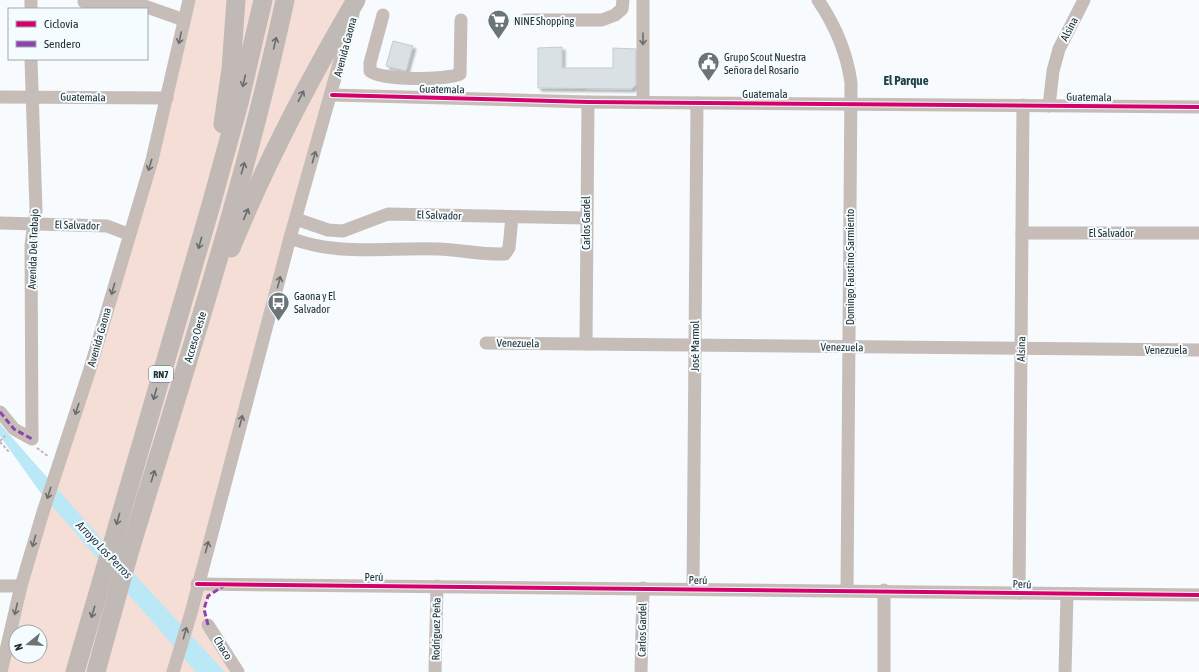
<svg xmlns="http://www.w3.org/2000/svg" width="1199" height="672" font-family="'Asap Condensed',sans-serif">
<defs>
<filter id="shadow"><feDropShadow dx="3" dy="3" stdDeviation="1" flood-color="#0004"/></filter>
</defs>
<rect width="100%" height="100%" fill="#f7fbfd"/>
<!-- green -->
<path fill="#f4ded6" fill-rule="evenodd" d="M189,0H357L197,584H226L208,596L204,609L208,625L238,672H1L89,372ZM16,632H40V656H16Z"/>
<!-- water -->
<polygon fill="#bbe8f7" points="0,424 106,544 225,672 196,672 40,492 0,436"/>
<!-- building -->
<g fill="#d9e1e4" stroke="#c3cbce" filter="url(#shadow)">
<polygon points="393,41 413,46 406,71 386,66"/>
<polygon points="562,47 562,68 613,68 613,48 636,49 636,84 632,89 538,88 538,48"/>
</g>
<g fill="none" stroke-linecap="round" stroke-linejoin="round">
<!-- path -->
<g stroke="#bdb7b4" stroke-width="2" stroke-dasharray="3 2" stroke-linecap="butt">
<polyline points="0,441 5,436"/>
<polyline points="0,442 10,453"/>
<polyline points="37,448 49,457"/>
</g>
<!-- minor -->
<g stroke="#c6bcb8" stroke-width="13">
<polyline points="31,0 31,9"/>
<path d="M818,0C835,25 847,53 851,83L847,590"/>
<polyline points="84,2 136,3 184,20"/>
<path d="M383,15L370,63V71C382,81 446,80 460,74L461,20"/>
<polyline points="525,20 602,20 615,15 622,9 623,0"/>
<polyline points="332,95 588,102 1199,107"/>
<polyline points="0,97 167,98"/>
<polyline points="643,102 643,0"/>
<polyline points="1049,106 1053,71 1059,49 1084,0"/>
<polyline points="296,219 328,230 343,231 388,214 586,218"/>
<polyline points="0,223 107,226 128,234"/>
<polyline points="1022,233 1199,233"/>
<path d="M290,238C340,257 387,247 438,249C461,250 483,255 505,254L509,248L512,217"/>
<polyline points="486,343 1199,350"/>
<polyline points="586,344 588,102"/>
<polyline points="0,412 14,429 32,439 31,245 36,210 31,59"/>
<polyline points="197,584 1199,595"/>
<polyline points="0,586 21,586"/>
<polyline points="693,589 697,103"/>
<polyline points="884,590 884,672"/>
<polyline points="1019,593 1023,105"/>
<polyline points="208,625 238,672"/>
<polyline points="1,672 21,586 43,512 89,372 152,160 189,0"/>
<polyline points="173,672 191,613 290,238 353,14"/>
<polyline points="435,672 437,586"/>
<polyline points="641,672 643,588"/>
<polyline points="1065,672 1067,595"/>
</g>
<!-- highway -->
<g stroke="#c0b9b6" stroke-width="19">
<polyline points="223,124 231,69 236,0"/>
<path d="M231,248C266,162 309,80 356,0"/>
<polyline points="75,672 211,205 239,103 263,0"/>
<path d="M96,672C107,632 118,591 130,550C185,368 245,186 285,0"/>
</g>
<!-- quiet -->
<g stroke="#8e44ad" stroke-width="3" stroke-dasharray="6 3" stroke-linecap="butt">
<polyline points="0,412 14,429 32,439"/>
<polyline points="208,625 204,609 208,596 225,585"/>
</g>
<defs>
<g id="cycleway">
<polyline points="332,95 588,102 1199,107"/>
<polyline points="197,584 1199,595"/>
</g>
</defs>
<!-- cycleway casing -->
<use href="#cycleway" stroke="#f5fcff" stroke-width="6"/>
<!-- cycleway -->
<use href="#cycleway" stroke="#d6006c" stroke-width="4"/>
</g>
<!-- one-way arrows -->
<defs><path id="oneway-shaft" d="M-6 0H5M1.5-3L5.5 0L1.5 3" fill="none" stroke-width="1.6" stroke-linecap="round" stroke-linejoin="round"/></defs>
<g stroke="#6b6d6e">
<use href="#oneway-shaft" transform="translate(180 38) rotate(102)"/>
<use href="#oneway-shaft" transform="translate(643 39) rotate(90)"/>
<use href="#oneway-shaft" transform="translate(314 157) rotate(-74)"/>
<use href="#oneway-shaft" transform="translate(150 165) rotate(107)"/>
<use href="#oneway-shaft" transform="translate(279 282) rotate(-75)"/>
<use href="#oneway-shaft" transform="translate(113 289) rotate(106)"/>
<use href="#oneway-shaft" transform="translate(77 409) rotate(108)"/>
<use href="#oneway-shaft" transform="translate(241 421) rotate(-75)"/>
<use href="#oneway-shaft" transform="translate(49 493) rotate(108)"/>
<use href="#oneway-shaft" transform="translate(34 541) rotate(106)"/>
<use href="#oneway-shaft" transform="translate(207 547) rotate(-75)"/>
<use href="#oneway-shaft" transform="translate(16 609) rotate(103)"/>
<use href="#oneway-shaft" transform="translate(185 633) rotate(-74)"/>
</g>
<g stroke="#686c6d">
<use href="#oneway-shaft" transform="translate(275 43) rotate(-77)"/>
<use href="#oneway-shaft" transform="translate(244 81) rotate(103)"/>
<use href="#oneway-shaft" transform="translate(301 96) rotate(-63)"/>
<use href="#oneway-shaft" transform="translate(243 168) rotate(-74)"/>
<use href="#oneway-shaft" transform="translate(246 214) rotate(-67)"/>
<use href="#oneway-shaft" transform="translate(200 243) rotate(106)"/>
<use href="#oneway-shaft" transform="translate(155 394) rotate(106)"/>
<use href="#oneway-shaft" transform="translate(153 476) rotate(-73)"/>
<use href="#oneway-shaft" transform="translate(118 519) rotate(106)"/>
<use href="#oneway-shaft" transform="translate(93 612) rotate(107)"/>
</g>
<!-- icons -->
<defs>
<symbol id="supermarket-pin" viewBox="-11 -11 22 30"><path d="M0 17L-7.5 6A9.5 9.5 0 1 1 7.5 6Z" fill="#6b7578" stroke="#f5fcff"/><path d="M-6-5.5h2.5l.6 2H6L4.5 2H-2.5L-4.4-4H-6ZM-1.5 3.2a1.3 1.3 0 1 0 .1 0ZM3 3.2a1.3 1.3 0 1 0 .1 0Z" fill="#fff"/></symbol>
<symbol id="civic-pin" viewBox="-11 -11 22 30"><path d="M0 17L-7.5 6A9.5 9.5 0 1 1 7.5 6Z" fill="#6b7578" stroke="#f5fcff"/><path d="M-.6-6.5H3V-4.5H.6V-3L4-1V1h2V6H-6V1h2V-1L-.6-3ZM-1.2 2.5V6h2.4V2.5Z" fill="#fff"/></symbol>
<symbol id="bus-pin" viewBox="-11 -11 22 30"><path d="M0 17L-7.5 6A9.5 9.5 0 1 1 7.5 6Z" fill="#6b7578" stroke="#f5fcff"/><path d="M-5-6H5V4H4V6H2V4H-2V6H-4V4H-5ZM-3.5-4V0h7V-4ZM-3.5 1.2v1.5H-2V1.2ZM2 1.2v1.5H3.5V1.2Z" fill="#fff"/></symbol>
</defs>
<g fill-rule="evenodd">
<use href="#supermarket-pin" x="486" y="8" width="25" height="34"/>
<use href="#civic-pin" x="696" y="50" width="25" height="34"/>
<use href="#bus-pin" x="266" y="290" width="25" height="34"/>
</g>
<g text-anchor="middle" stroke-width="4" stroke-linejoin="round" paint-order="stroke">
<!-- shield labels -->
<rect fill="#f5fcff" stroke="#606b6f" stroke-width="1" x="149" y="366" width="24" height="16" rx="3"/>
<g font-size="10" font-weight="bold" fill="#202d31">
<text x="161" y="378">RN7</text>
</g>
<!-- poi labels -->
<g font-size="11" fill="#202d31" stroke="#f5fcff" text-anchor="start">
<text x="514" y="25">NINE Shopping</text>
<text x="724" y="61">Grupo Scout Nuestra<tspan x="724" dy="13">Señora del Rosario</tspan></text>
<text x="294" y="300">Gaona y El<tspan x="294" dy="13">Salvador</tspan></text>
</g>
<!-- street labels -->
<g font-size="11" fill="#202d31" stroke="#f5fcff">
<text transform="translate(1069 29) rotate(-63)" y="4">Alsina</text>
<text transform="translate(345 47) rotate(-75)" y="4">Avenida Gaona</text>
<text transform="translate(442 89) rotate(1)" y="4">Guatemala</text>
<text x="765" y="98">Guatemala</text>
<text transform="translate(83 97) rotate(1)" y="4">Guatemala</text>
<text transform="translate(1089 97) rotate(1)" y="4">Guatemala</text>
<text transform="translate(439 215) rotate(2)" y="4">El Salvador</text>
<text transform="translate(586 223) rotate(-90)" y="4">Carlos Gardel</text>
<text transform="translate(77 225) rotate(2)" y="4">El Salvador</text>
<text x="1111" y="237">El Salvador</text>
<text transform="translate(33 249) rotate(-88)" y="4">Avenida Del Trabajo</text>
<text transform="translate(850 267) rotate(-90)" y="4">Domingo Faustino Sarmiento</text>
<text transform="translate(99 337) rotate(-74)" y="4">Avenida Gaona</text>
<text transform="translate(195 337) rotate(-73)" y="4">Acceso Oeste</text>
<text transform="translate(518 343) rotate(1)" y="4">Venezuela</text>
<text transform="translate(695 346) rotate(-90)" y="4">José Marmol</text>
<text transform="translate(842 347) rotate(1)" y="4">Venezuela</text>
<text transform="translate(1021 349) rotate(-89)" y="4">Alsina</text>
<text x="1166" y="354">Venezuela</text>
<text x="374" y="581">Perú</text>
<text transform="translate(698 580) rotate(1)" y="4">Perú</text>
<text transform="translate(1022 584) rotate(2)" y="4">Perú</text>
<text transform="translate(436 629) rotate(-89)" y="4">Rodríguez Peña</text>
<text transform="translate(642 630) rotate(-89)" y="4">Carlos Gardel</text>
<text transform="translate(223 648) rotate(57)" y="4">Chaco</text>
</g>
<!-- water labels -->
<g font-size="12" font-style="italic" fill="#17353e" stroke="#f5fcff">
<text transform="translate(104 550) rotate(46)" y="4">Arroyo Los Perros</text>
</g>
<!-- quarter labels -->
<g font-size="13" font-weight="bold" fill="#1f3e47" stroke="#f5fcff">
<text x="906" y="85">El Parque</text>
</g>
</g>
<!-- legend -->
<rect x="8" y="8" width="140" height="52" fill="#f5fcff" stroke="#a0a9ad"/>
<rect x="16" y="21" width="20" height="6" fill="#d6006c" stroke="#a0a9ad"/>
<text x="44" y="28" font-size="12" fill="#202d31">Ciclovía</text>
<rect x="16" y="41" width="20" height="6" fill="#8e44ad" stroke="#a0a9ad"/>
<text x="44" y="48" font-size="12" fill="#202d31">Sendero</text>
<!-- north arrow -->
<g transform="translate(28 644) rotate(252)"><circle r="19" fill="#f5fcff" stroke="#a0a9ad"/>
<path d="M0-3L7 15L0 10L-7 15Z" fill="#6b7578"/>
<text y="-6" font-size="11" font-weight="bold" text-anchor="middle" fill="#202d31">N</text>
</g>
</svg>
